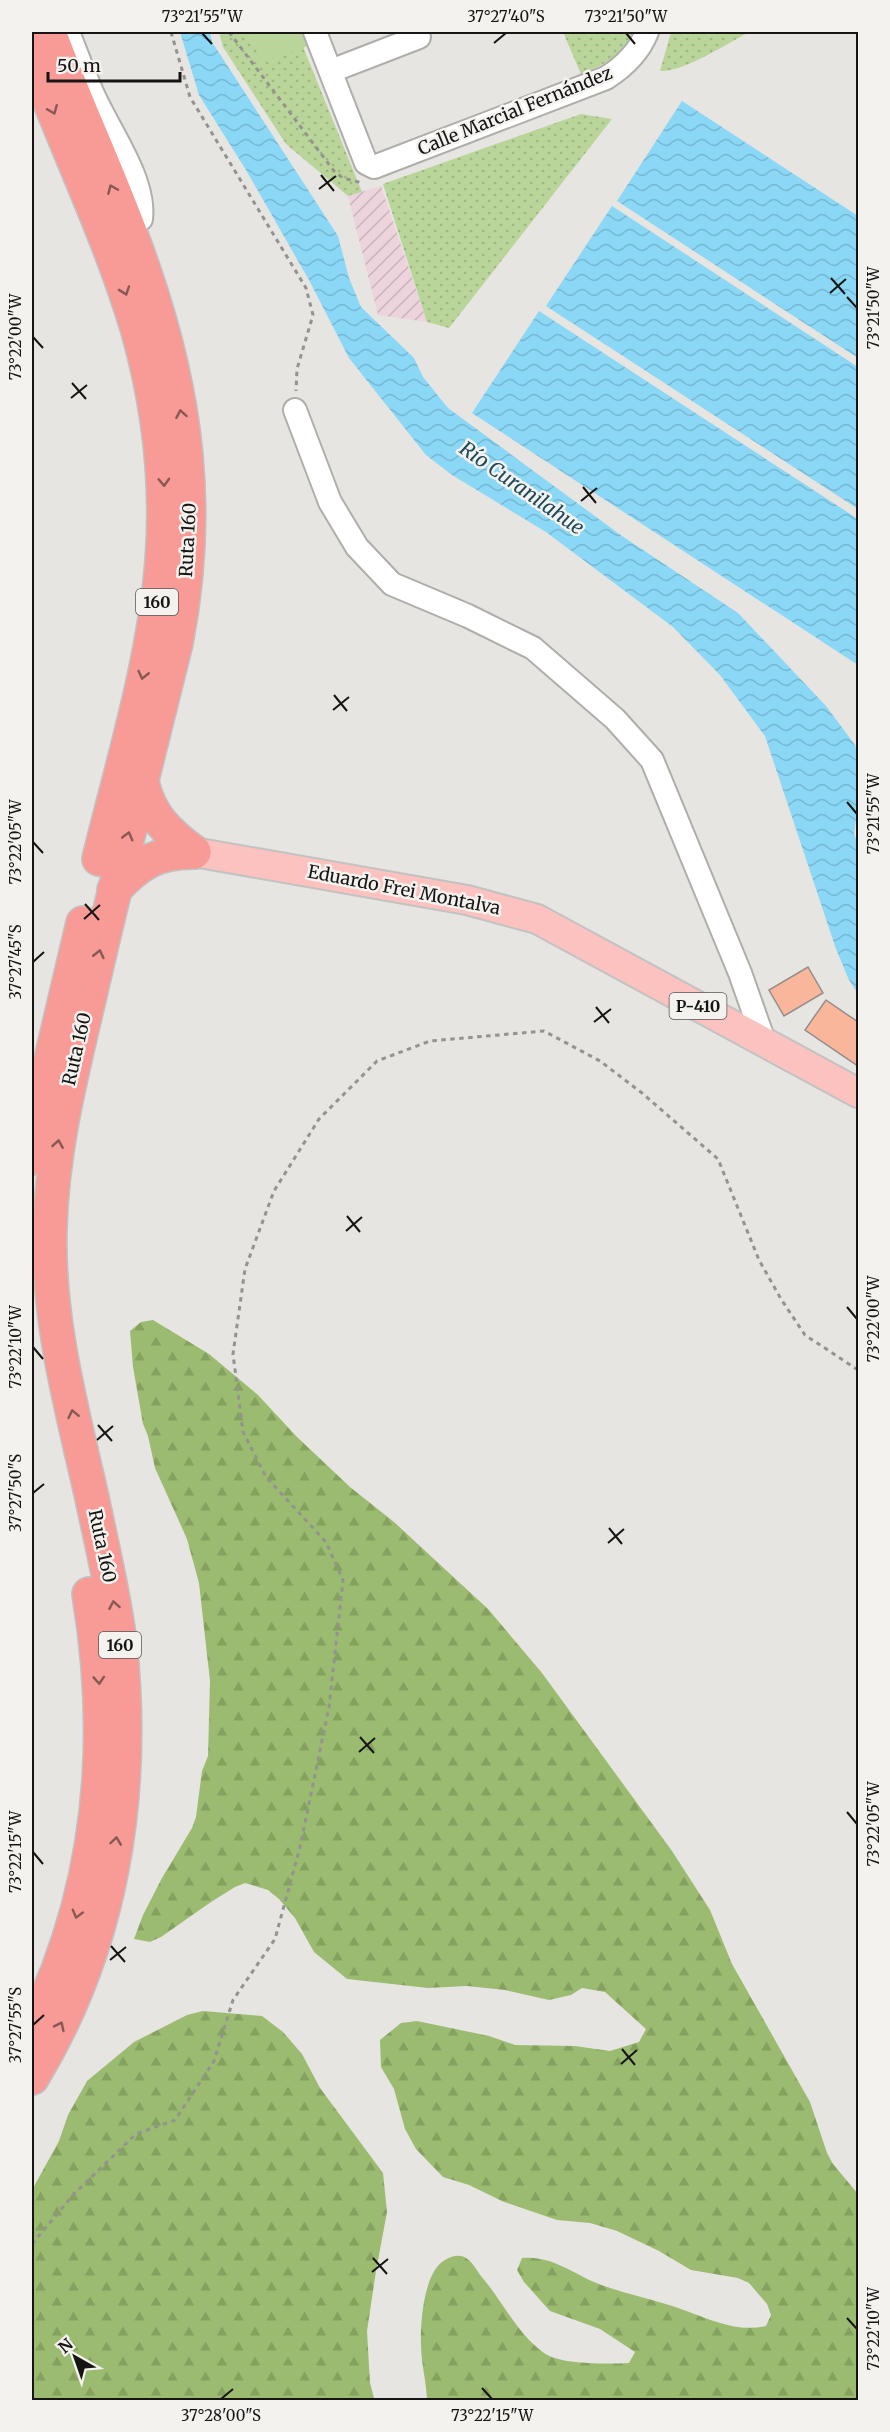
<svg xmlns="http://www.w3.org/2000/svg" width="890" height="2432" font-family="Merriweather,serif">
<defs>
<pattern id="industrial-furrows" width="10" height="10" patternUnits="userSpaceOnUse" patternTransform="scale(1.5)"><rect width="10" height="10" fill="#edd3dc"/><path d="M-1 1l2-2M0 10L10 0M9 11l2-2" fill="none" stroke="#cab4bc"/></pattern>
<pattern id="grass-dots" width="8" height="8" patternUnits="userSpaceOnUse" patternTransform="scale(1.5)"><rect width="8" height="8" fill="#bad59a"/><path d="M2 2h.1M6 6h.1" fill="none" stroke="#9fb684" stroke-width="1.8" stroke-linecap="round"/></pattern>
<pattern id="forest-firs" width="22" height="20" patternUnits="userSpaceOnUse" patternTransform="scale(1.5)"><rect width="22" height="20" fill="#9bbc70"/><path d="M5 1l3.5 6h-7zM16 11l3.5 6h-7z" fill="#85a160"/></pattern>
<pattern id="water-waves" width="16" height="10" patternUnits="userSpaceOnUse" patternTransform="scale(1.5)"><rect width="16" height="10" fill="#8ad7f6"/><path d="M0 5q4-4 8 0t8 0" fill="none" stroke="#76b8d2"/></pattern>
</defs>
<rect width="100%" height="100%" fill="#e6e5e1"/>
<!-- industrial -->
<polygon fill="url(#industrial-furrows)" points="381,186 427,322 378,315 348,196"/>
<!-- grass -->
<g fill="url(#grass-dots)">
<polygon points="219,32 297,32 362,192 348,196 286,144 223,47"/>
<path d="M563,32H635C616,57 611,62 581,74Z"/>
<path d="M671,32H749C729,43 681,73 660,71Z"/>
<polygon points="581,114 612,119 449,328 427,322 383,184"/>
</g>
<!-- forest -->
<g fill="url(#forest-firs)">
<path d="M153,1320L209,1354L258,1395L296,1436L350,1487L394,1522L488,1609L542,1673L672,1851L710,1910L732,1964L810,2102L827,2153L833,2164L858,2194V2400H425L427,2399C426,2380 421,2362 421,2344C420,2323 424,2271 445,2260C451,2256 460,2254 466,2258C472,2261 477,2271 481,2276C503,2301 516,2333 544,2353C561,2365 608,2364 629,2363L635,2352L600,2329L550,2311L524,2282L517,2270L522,2258C549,2255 570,2271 594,2282C618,2292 644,2297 669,2305C700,2314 732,2334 766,2326L771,2315L767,2304L749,2283L738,2278L691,2270L659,2251L617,2231L590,2223L557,2220L504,2202L469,2185L443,2177L416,2149L405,2129L394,2089L381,2067L380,2040L401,2023L417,2021L489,2036L515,2045L575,2046L610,2051L639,2042L646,2029L605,1992L582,1988L571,1995L549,2000L505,1990L467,1986L428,1988L347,1979L314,1952L295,1918L279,1899L268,1890L245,1883L235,1887L211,1902L161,1937L150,1942L134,1939L143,1915L162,1878L192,1828L196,1817L202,1771L208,1756L210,1681L199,1583L187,1539L155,1468L148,1436L143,1424L133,1367L130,1331L141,1322Z"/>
<polygon points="203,2011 262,2016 283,2032 302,2054 320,2088 383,2173 387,2212 376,2271 367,2331 370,2383 374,2398 377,2400 32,2400 32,2190 59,2141 68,2115 87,2081 134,2042 187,2015"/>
</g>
<!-- garden -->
<polygon fill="#bad59a" points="251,32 306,32 311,45 261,62"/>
<!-- water -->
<g fill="url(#water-waves)">
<polygon points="180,32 210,32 212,42 338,236 349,278 361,307 414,358 423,377 448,408 622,536 738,613 826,706 855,745 858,755 858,804 854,834 858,845 858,994 849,980 836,949 765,736 720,675 673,627 546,532 452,475 426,455 349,358 309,280 246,170 199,95"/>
<polygon points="682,101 858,216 858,358 617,201"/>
<polygon points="612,206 858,367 858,509 546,306"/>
<polygon points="539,311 858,519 858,665 472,413"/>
</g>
<!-- building -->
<g fill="#f9b69b" stroke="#928d8c" stroke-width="1.5">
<polygon points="808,967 823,993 784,1016 769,990"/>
<polygon points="826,1000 858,1022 858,1066 805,1030"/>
</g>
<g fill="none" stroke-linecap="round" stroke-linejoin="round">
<defs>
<g id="minor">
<path d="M68,32C76,52 83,72 92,92C107,128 146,179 141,219L128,226"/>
<path d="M315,32L366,163L374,167L606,78C625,66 639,52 647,32"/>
<polyline points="331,71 419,37"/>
<polyline points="295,410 330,502 357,547 392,584 468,616 533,648 615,719 652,760 740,973 764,1041"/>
</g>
<polyline id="major" points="194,852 467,900 537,919 858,1093"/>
<g id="highway">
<path d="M32,56C66,148 110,237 138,331C159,406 168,483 162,561C154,661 123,761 99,859"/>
<path d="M142,782C149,815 168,833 194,852"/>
<path d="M114,890C139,863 157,852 194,852"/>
<polyline points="32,1158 39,1110 83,923"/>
<path d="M32,2029C101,1891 114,1745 89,1594"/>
<path d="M32,2078C112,1947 136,1795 120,1643C114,1594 102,1546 92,1498C72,1409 47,1320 50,1228C52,1148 72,1072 90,995C117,877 147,760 176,643C202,510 187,395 143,268C116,188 78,111 49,32"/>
</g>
</defs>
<!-- minor casing -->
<use href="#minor" stroke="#afaeaa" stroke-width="26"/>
<!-- major casing -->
<use href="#major" stroke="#c2c2c2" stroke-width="32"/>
<!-- highway casing -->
<use href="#highway" stroke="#c2c2c2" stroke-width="36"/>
<!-- path -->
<g stroke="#949390" stroke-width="3" stroke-dasharray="4.5 4.5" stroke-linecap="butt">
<polyline points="171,32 190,97 306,288 313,315 297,369 296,391"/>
<polyline points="229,32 334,171 343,178 362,183"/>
<polyline points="32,2244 74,2194 136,2134 175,2120 214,2061 233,2000 275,1939 300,1847 329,1707 343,1580 326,1542 266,1477 243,1432 233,1354 245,1269 274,1191 319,1119 377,1061 430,1041 544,1031 600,1061 642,1093 718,1159 759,1260 781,1299 805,1335 858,1370"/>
</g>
<!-- minor -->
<use href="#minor" stroke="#fff" stroke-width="22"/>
<!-- major -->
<use href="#major" stroke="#fbc2bf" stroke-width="28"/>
<!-- highway -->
<use href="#highway" stroke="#f89a95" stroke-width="33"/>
</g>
<!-- one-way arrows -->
<defs><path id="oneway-chevron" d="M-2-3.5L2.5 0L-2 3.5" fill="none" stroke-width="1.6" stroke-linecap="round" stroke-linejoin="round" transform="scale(1.5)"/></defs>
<g stroke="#875854">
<use href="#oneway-chevron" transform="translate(53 110) rotate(68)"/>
<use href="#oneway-chevron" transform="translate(112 189) rotate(-113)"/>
<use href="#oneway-chevron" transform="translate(125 291) rotate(71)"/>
<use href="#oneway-chevron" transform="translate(181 414) rotate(-100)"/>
<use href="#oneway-chevron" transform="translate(164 482) rotate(88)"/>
<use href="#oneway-chevron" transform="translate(143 675) rotate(103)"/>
<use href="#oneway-chevron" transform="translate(128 836) rotate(-75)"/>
<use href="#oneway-chevron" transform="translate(99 954) rotate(-77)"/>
<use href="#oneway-chevron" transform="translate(58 1144) rotate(-81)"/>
<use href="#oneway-chevron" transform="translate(73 1414) rotate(-102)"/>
<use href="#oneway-chevron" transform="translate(114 1605) rotate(-100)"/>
<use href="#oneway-chevron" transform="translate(99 1680) rotate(86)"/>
<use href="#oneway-chevron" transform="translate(116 1841) rotate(-82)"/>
<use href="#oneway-chevron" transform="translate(77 1914) rotate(106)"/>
<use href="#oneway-chevron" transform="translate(60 2026) rotate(-64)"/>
</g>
<!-- ticks -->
<path fill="none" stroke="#161514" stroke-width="2" d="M202,33L212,44M626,33L635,44M494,43L506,33M321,175L334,191M319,189L336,176M831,278L845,294M830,293L846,279M847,297L857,308M33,337L43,348M72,383L86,399M71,398L87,385M583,487L596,503M581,501L597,488M334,695L347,711M333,710L349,697M847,802L857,814M33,842L43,853M85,904L99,920M84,919L100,905M33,962L44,952M596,1007L609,1023M594,1022L611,1009M347,1216L360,1232M346,1231L362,1217M847,1307L857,1319M33,1347L43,1359M98,1425L112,1441M97,1440L113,1426M33,1493L44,1484M609,1528L622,1544M608,1543L624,1529M360,1737L374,1753M359,1752L375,1738M847,1812L857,1824M33,1852L43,1864M111,1946L125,1962M110,1960L126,1947M33,2025L44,2015M622,2049L635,2065M621,2064L637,2050M373,2258L387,2274M372,2272L388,2259M847,2318L857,2329M482,2388L492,2399M221,2399L233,2389"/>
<g text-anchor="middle" stroke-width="5" stroke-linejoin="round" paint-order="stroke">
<!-- shield labels -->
<g fill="#f3f2ee" stroke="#585755" stroke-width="1.5">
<rect x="136" y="589" width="42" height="26" rx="4.5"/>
<rect x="669.5" y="993" width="57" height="26" rx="4.5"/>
<rect x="99" y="1632" width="42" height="26" rx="4.5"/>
</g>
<g font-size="16" font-weight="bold" fill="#161514">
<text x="157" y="608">160</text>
<text x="698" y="1012">P-410</text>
<text x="120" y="1651">160</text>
</g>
<!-- street labels -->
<g font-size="18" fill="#161514" stroke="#f3f2ee">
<text transform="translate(515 111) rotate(-22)" y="6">Calle Marcial Fernández</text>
<text transform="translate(188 540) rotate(-87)" y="6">Ruta 160</text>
<text transform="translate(404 890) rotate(11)" y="6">Eduardo Frei Montalva</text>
<text transform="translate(77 1049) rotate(-77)" y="6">Ruta 160</text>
<text transform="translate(102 1546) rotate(78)" y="6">Ruta 160</text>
</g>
<!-- water labels -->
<g font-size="20" font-style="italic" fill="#1e4a5a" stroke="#f3f2ee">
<text transform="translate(522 488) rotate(35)" y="7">Río Curanilahue</text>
</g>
</g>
<!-- border -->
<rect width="890" height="2432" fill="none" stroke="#f3f2ee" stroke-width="66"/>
<!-- north arrow -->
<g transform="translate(75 2357) rotate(320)" stroke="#f3f2ee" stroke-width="4.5" paint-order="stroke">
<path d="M0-4.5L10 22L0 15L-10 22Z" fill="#161514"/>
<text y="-9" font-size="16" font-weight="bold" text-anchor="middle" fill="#161514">N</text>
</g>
<!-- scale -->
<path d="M48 72v9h132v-9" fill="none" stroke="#161514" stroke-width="3"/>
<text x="57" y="72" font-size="18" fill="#161514" stroke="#f3f2ee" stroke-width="4.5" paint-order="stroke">50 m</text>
<rect x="33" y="33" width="824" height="2366" fill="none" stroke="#161514" stroke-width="2"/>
<g font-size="15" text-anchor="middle" fill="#161514">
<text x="202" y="22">73°21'55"W</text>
<text x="506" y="22">37°27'40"S</text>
<text x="626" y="22">73°21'50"W</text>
<text transform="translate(874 308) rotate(-90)" y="5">73°21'50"W</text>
<text transform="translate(16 337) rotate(-90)" y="5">73°22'00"W</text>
<text transform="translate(874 814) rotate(-90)" y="5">73°21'55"W</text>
<text transform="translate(16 842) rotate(-90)" y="5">73°22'05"W</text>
<text transform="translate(16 962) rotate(-90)" y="5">37°27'45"S</text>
<text transform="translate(874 1319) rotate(-90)" y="5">73°22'00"W</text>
<text transform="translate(16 1347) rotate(-90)" y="5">73°22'10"W</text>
<text transform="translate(16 1493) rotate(-90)" y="5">37°27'50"S</text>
<text transform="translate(874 1824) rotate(-90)" y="5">73°22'05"W</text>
<text transform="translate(16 1852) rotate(-90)" y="5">73°22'15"W</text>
<text transform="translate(16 2025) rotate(-90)" y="5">37°27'55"S</text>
<text transform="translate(874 2329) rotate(-90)" y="5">73°22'10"W</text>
<text x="221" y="2421">37°28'00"S</text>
<text x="492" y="2421">73°22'15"W</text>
</g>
</svg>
